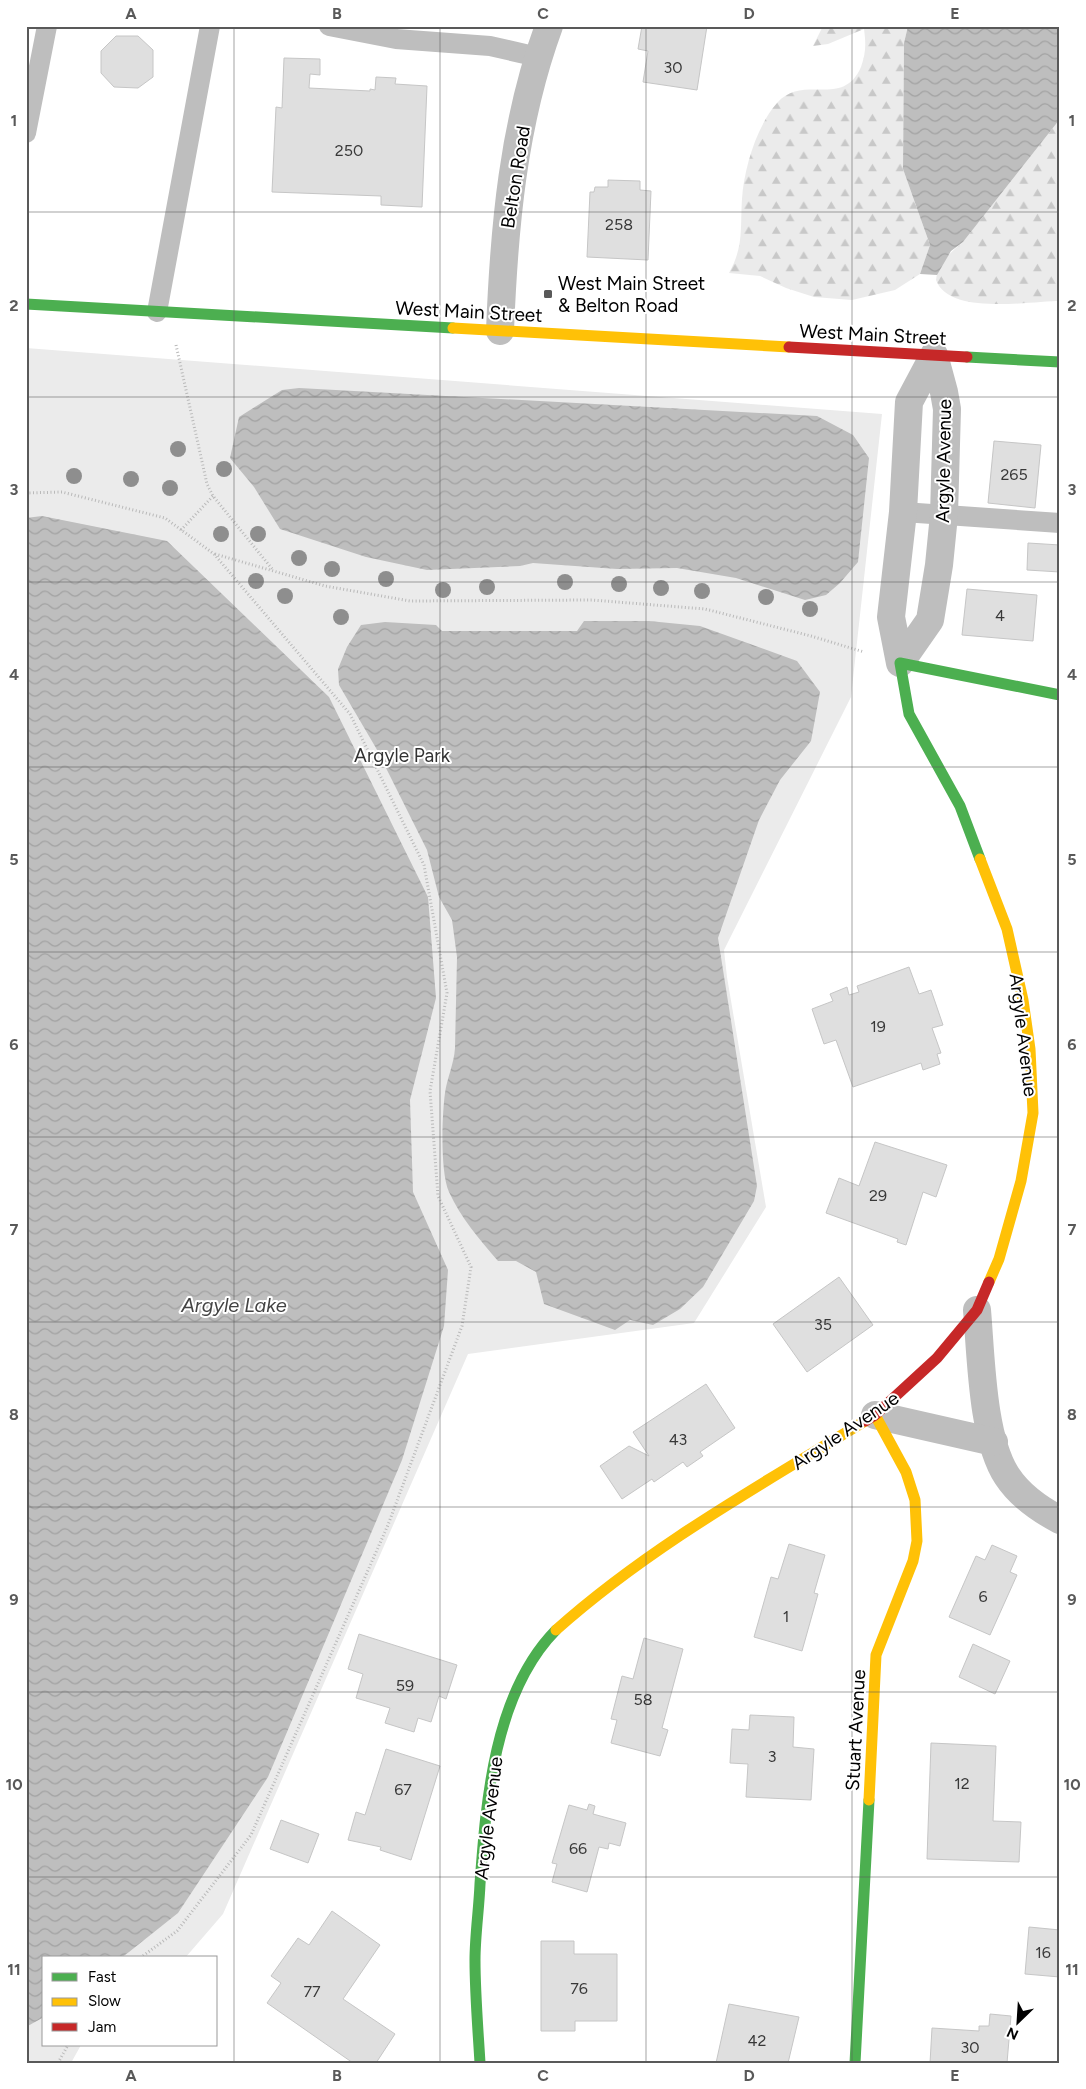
<svg xmlns="http://www.w3.org/2000/svg" width="1086" height="2089" font-family="Figtree,sans-serif">
<defs>
<pattern id="forest-firs" width="22" height="20" patternUnits="userSpaceOnUse" patternTransform="scale(1.25)"><rect width="22" height="20" fill="#ebebeb"/><path d="M5 1l3.5 6h-7zM16 11l3.5 6h-7z" fill="#c8c8c8"/></pattern>
<pattern id="water-waves" width="16" height="10" patternUnits="userSpaceOnUse" patternTransform="scale(1.25)"><rect width="16" height="10" fill="#bebebe"/><path d="M0 5q4-4 8 0t8 0" fill="none" stroke="#a2a2a2"/></pattern>
</defs>
<rect width="100%" height="100%" fill="#fff"/>
<!-- forest -->
<g fill="url(#forest-firs)">
<path d="M823,26H908L904,43L903,169L930,245L920,274L895,290L852,300L814,297L786,288L760,276L729,273C744,246 740,229 742,199C744,169 756,127 777,103C803,73 843,109 861,67C866,53 866,44 864,29L828,44L813,46Z"/>
<path d="M1060,119V301C1031,301 949,316 936,280C938,263 951,252 963,242Z"/>
</g>
<!-- park -->
<polygon fill="#ebebeb" points="26,348 882,414 851,697 724,950 727,977 766,1207 694,1323 468,1354 223,1914 185,1958 44,1958 44,2045 81,2045 71,2063 26,2063"/>
<!-- water -->
<g fill="url(#water-waves)">
<polygon points="908,26 1060,26 1060,119 963,242 951,251 937,275 920,274 930,245 903,169 904,43"/>
<polygon points="299,388 817,416 853,435 869,458 858,562 840,583 826,595 805,600 736,578 677,568 617,569 533,563 520,566 427,570 366,557 280,529 254,487 230,458 239,417 282,390"/>
<polygon points="42,516 167,541 329,697 428,897 436,998 410,1100 413,1192 448,1270 444,1326 402,1460 268,1777 178,1913 129,1952 121,1958 44,1958 44,2017 26,2027 26,518"/>
<path d="M584,621H649L700,626L797,661L820,692L811,741L780,780L759,820L718,938L757,1186L754,1201L703,1287L680,1309L653,1325L630,1320L615,1330L544,1304L536,1272L516,1261H498C479,1239 461,1218 449,1192C440,1172 442,1115 445,1093C447,1078 454,1064 455,1048L457,957L452,920L439,897L427,850L376,748L339,685L338,669L347,647L361,625L385,622L436,625L442,631H577Z"/>
</g>
<!-- building -->
<g fill="#dfdfdf" stroke="#c6c6c6">
<polygon points="642,26 707,26 697,90 643,82 648,51 638,49"/>
<polygon points="116,36 138,36 153,50 153,77 138,88 114,87 101,73 101,51"/>
<polygon points="284,58 320,59 320,75 310,74 309,88 370,91 370,89 375,90 376,77 396,78 395,84 427,86 422,207 381,205 381,196 272,192 276,107 282,108"/>
<polygon points="608,180 640,181 640,190 651,191 648,260 587,257 590,192 594,192 595,187 608,187"/>
<polygon points="994,441 1041,445 1035,508 988,503"/>
<polygon points="1028,543 1060,545 1060,572 1027,570"/>
<polygon points="967,589 1037,595 1033,641 962,635"/>
<polygon points="909,967 919,994 931,990 943,1025 932,1028 941,1053 937,1054 940,1064 923,1070 921,1063 853,1087 836,1040 824,1044 812,1009 833,1001 830,994 847,987 849,995 859,992 857,986"/>
<polygon points="875,1142 947,1165 936,1197 923,1192 906,1245 897,1242 898,1239 826,1213 839,1178 859,1186"/>
<polygon points="839,1277 873,1325 807,1372 773,1324"/>
<polygon points="706,1384 735,1428 700,1452 703,1456 687,1467 683,1462 654,1482 652,1479 622,1499 600,1466 629,1446 649,1456 633,1432"/>
<polygon points="789,1544 825,1555 814,1593 818,1594 802,1651 754,1637 771,1577 778,1579"/>
<polygon points="992,1545 1017,1556 1010,1572 1017,1575 990,1635 949,1617 976,1556 985,1560"/>
<polygon points="359,1634 457,1665 446,1699 439,1696 431,1722 418,1718 414,1732 385,1723 390,1708 356,1698 363,1674 348,1669"/>
<polygon points="644,1638 683,1649 662,1728 668,1730 660,1756 611,1743 617,1720 611,1719 622,1676 633,1679"/>
<polygon points="973,1644 1010,1661 995,1694 959,1677"/>
<polygon points="750,1715 794,1717 793,1747 814,1749 811,1800 746,1797 748,1764 730,1763 732,1729 749,1730"/>
<polygon points="931,1743 996,1746 993,1821 1021,1822 1019,1862 927,1859"/>
<polygon points="386,1749 440,1766 411,1860 380,1850 381,1847 348,1840 356,1812 365,1815"/>
<polygon points="589,1804 595,1806 593,1814 626,1823 620,1846 609,1843 608,1849 599,1847 587,1892 552,1882 557,1864 552,1863 569,1805 587,1810"/>
<polygon points="281,1820 319,1834 308,1863 270,1849"/>
<polygon points="332,1911 380,1945 343,1999 395,2034 376,2063 353,2063 267,2003 281,1983 271,1976 298,1938 309,1945"/>
<polygon points="1029,1927 1060,1930 1060,1977 1025,1974"/>
<polygon points="541,1941 574,1941 574,1954 617,1954 617,2021 575,2021 575,2031 541,2031"/>
<polygon points="729,2004 799,2017 788,2063 716,2063"/>
<polygon points="990,2014 1011,2016 1007,2063 930,2063 932,2028 979,2031 979,2026 989,2026"/>
</g>
<g fill="none" stroke-linecap="round" stroke-linejoin="round">
<!-- path -->
<g stroke="#b9b9b9" stroke-width="3" stroke-dasharray="1 2.5" stroke-linecap="butt">
<polyline points="176,345 207,484 213,496 273,570"/>
<polyline points="26,493 62,492 165,518 214,554 350,714 424,865 447,993 430,1091 438,1196 471,1267 462,1326 388,1525 251,1835 177,1931 140,1958"/>
<polyline points="181,530 213,496"/>
<polyline points="215,554 325,586 410,601 592,600 705,609 811,636 864,652"/>
<polyline points="58,2063 68,2045"/>
</g>
<!-- lane -->
<g stroke="#bebebe" stroke-width="20">
<polyline points="329,26 396,39 490,46 538,57"/>
<polyline points="26,133 47,26"/>
<polyline points="157,312 210,26"/>
<polyline points="903,512 1060,523"/>
</g>
<!-- street -->
<g stroke="#bebebe" stroke-width="28">
<path d="M500,331C504,228 513,124 549,26"/>
<polygon points="934,355 944,392 947,409 944,515 939,565 930,620 900,663 891,617 903,512 909,402"/>
<path d="M977,1310C981,1356 982,1438 1007,1476C1020,1496 1039,1509 1060,1520"/>
<polyline points="875,1415 994,1442"/>
</g>
<!-- fast -->
<g stroke="#4caf50" stroke-width="11">
<polyline points="26,304 453,328"/>
<polyline points="967,357 1060,362"/>
<polyline points="980,859 960,806 909,714 900,663 1060,695"/>
<path d="M480,2063C478,2029 475,1994 475,1960C475,1935 479,1909 480,1884C486,1801 494,1693 556,1630"/>
<polyline points="855,2063 869,1800"/>
</g>
<!-- slow -->
<g stroke="#ffc107" stroke-width="11">
<polyline points="453,328 789,347"/>
<polyline points="980,859 1007,929 1023,1000 1030,1049 1033,1113 1021,1181 999,1259 989,1282"/>
<path d="M556,1630C649,1547 759,1486 865,1421"/>
<polyline points="869,1800 876,1655 913,1561 917,1541 915,1500 906,1472 875,1415"/>
</g>
<!-- jam -->
<g stroke="#c62828" stroke-width="11">
<polyline points="789,347 967,357"/>
<polyline points="865,1421 875,1415 937,1358 977,1310 989,1282"/>
</g>
</g>
<!-- trees -->
<g fill="#8e8e8e">
<circle cx="178" cy="449" r="8"/>
<circle cx="224" cy="469" r="8"/>
<circle cx="74" cy="476" r="8"/>
<circle cx="131" cy="479" r="8"/>
<circle cx="170" cy="488" r="8"/>
<circle cx="221" cy="534" r="8"/>
<circle cx="258" cy="534" r="8"/>
<circle cx="299" cy="558" r="8"/>
<circle cx="332" cy="569" r="8"/>
<circle cx="386" cy="579" r="8"/>
<circle cx="256" cy="581" r="8"/>
<circle cx="565" cy="582" r="8"/>
<circle cx="619" cy="584" r="8"/>
<circle cx="487" cy="587" r="8"/>
<circle cx="661" cy="588" r="8"/>
<circle cx="443" cy="590" r="8"/>
<circle cx="702" cy="591" r="8"/>
<circle cx="285" cy="596" r="8"/>
<circle cx="766" cy="597" r="8"/>
<circle cx="810" cy="609" r="8"/>
<circle cx="341" cy="617" r="8"/>
</g>
<!-- grid -->
<path fill="none" stroke="#595959" stroke-width="1" stroke-opacity="0.55" d="M234,26V2063M440,26V2063M646,26V2063M852,26V2063M26,212H1060M26,397H1060M26,582H1060M26,767H1060M26,952H1060M26,1137H1060M26,1322H1060M26,1507H1060M26,1692H1060M26,1877H1060"/>
<!-- markers -->
<rect fill="#595959" stroke="#fff" stroke-width="2" x="543" y="289" width="10" height="10" rx="2.5"/>
<g text-anchor="middle" stroke-width="4" stroke-linejoin="round" paint-order="stroke">
<!-- number labels -->
<g font-size="16" fill="#383838">
<text x="673" y="73">30</text>
<text x="349" y="156">250</text>
<text x="619" y="230">258</text>
<text x="1014" y="480">265</text>
<text x="1000" y="621">4</text>
<text x="878" y="1032">19</text>
<text x="878" y="1201">29</text>
<text x="823" y="1330">35</text>
<text x="678" y="1445">43</text>
<text x="983" y="1602">6</text>
<text x="786" y="1622">1</text>
<text x="405" y="1691">59</text>
<text x="643" y="1705">58</text>
<text x="772" y="1762">3</text>
<text x="962" y="1789">12</text>
<text x="403" y="1795">67</text>
<text x="578" y="1854">66</text>
<text x="1043" y="1958">16</text>
<text x="579" y="1994">76</text>
<text x="312" y="1997">77</text>
<text x="757" y="2046">42</text>
<text x="970" y="2053">30</text>
</g>
<!-- street labels -->
<g font-size="19" fill="#000" stroke="#fff">
<text transform="translate(515 177) rotate(-81)" y="7">Belton Road</text>
<text transform="translate(469 311) rotate(3)" y="7">West Main Street</text>
<text transform="translate(873 334) rotate(3)" y="7">West Main Street</text>
<text transform="translate(943 461) rotate(-89)" y="7">Argyle Avenue</text>
<text transform="translate(1024 1035) rotate(83)" y="7">Argyle Avenue</text>
<text transform="translate(845 1430) rotate(-34)" y="7">Argyle Avenue</text>
<text transform="translate(855 1730) rotate(-87)" y="7">Stuart Avenue</text>
<text transform="translate(488 1818) rotate(-83)" y="7">Argyle Avenue</text>
</g>
<!-- poi labels -->
<g font-size="19" fill="#000" stroke="#fff" text-anchor="start">
<text x="558" y="290">West Main Street<tspan x="558" dy="22">&amp; Belton Road</tspan></text>
</g>
<!-- park labels -->
<g font-size="19" fill="#323232" stroke="#fff">
<text x="402" y="762">Argyle Park</text>
</g>
<!-- water labels -->
<g font-size="20" font-style="italic" fill="#434343" stroke="#fff">
<text x="234" y="1312">Argyle Lake</text>
</g>
</g>
<!-- border -->
<rect width="1086" height="2089" fill="none" stroke="#ffffff" stroke-width="55"/>
<!-- legend -->
<rect x="42" y="1956" width="175" height="90" fill="#ffffff" stroke="#999999"/>
<rect x="52" y="1973" width="25" height="8" fill="#4caf50" stroke="#999999"/>
<text x="88" y="1982" font-size="15" fill="#000000">Fast</text>
<rect x="52" y="1998" width="25" height="8" fill="#ffc107" stroke="#999999"/>
<text x="88" y="2006" font-size="15" fill="#000000">Slow</text>
<rect x="52" y="2023" width="25" height="8" fill="#c62828" stroke="#999999"/>
<text x="88" y="2032" font-size="15" fill="#000000">Jam</text>
<!-- north arrow -->
<g transform="translate(1018 2022) rotate(205)" stroke="#ffffff" stroke-width="4" paint-order="stroke">
<path d="M0-4L9 19L0 12L-9 19Z" fill="#000000"/>
<text y="-8" font-size="14" font-weight="bold" text-anchor="middle" fill="#000000">N</text>
</g>
<rect x="28" y="28" width="1030" height="2034" fill="none" stroke="#595959" stroke-width="2"/>
<g font-size="16" text-anchor="middle" font-weight="bold" fill="#595959">
<text x="131" y="19">A</text>
<text x="337" y="19">B</text>
<text x="543" y="19">C</text>
<text x="749" y="19">D</text>
<text x="955" y="19">E</text>
<text x="14" y="126">1</text>
<text x="1072" y="126">1</text>
<text x="14" y="311">2</text>
<text x="1072" y="311">2</text>
<text x="14" y="495">3</text>
<text x="1072" y="495">3</text>
<text x="14" y="680">4</text>
<text x="1072" y="680">4</text>
<text x="14" y="865">5</text>
<text x="1072" y="865">5</text>
<text x="14" y="1050">6</text>
<text x="1072" y="1050">6</text>
<text x="14" y="1235">7</text>
<text x="1072" y="1235">7</text>
<text x="14" y="1420">8</text>
<text x="1072" y="1420">8</text>
<text x="14" y="1605">9</text>
<text x="1072" y="1605">9</text>
<text x="14" y="1790">10</text>
<text x="1072" y="1790">10</text>
<text x="14" y="1975">11</text>
<text x="1072" y="1975">11</text>
<text x="131" y="2081">A</text>
<text x="337" y="2081">B</text>
<text x="543" y="2081">C</text>
<text x="749" y="2081">D</text>
<text x="955" y="2081">E</text>
</g>
</svg>
